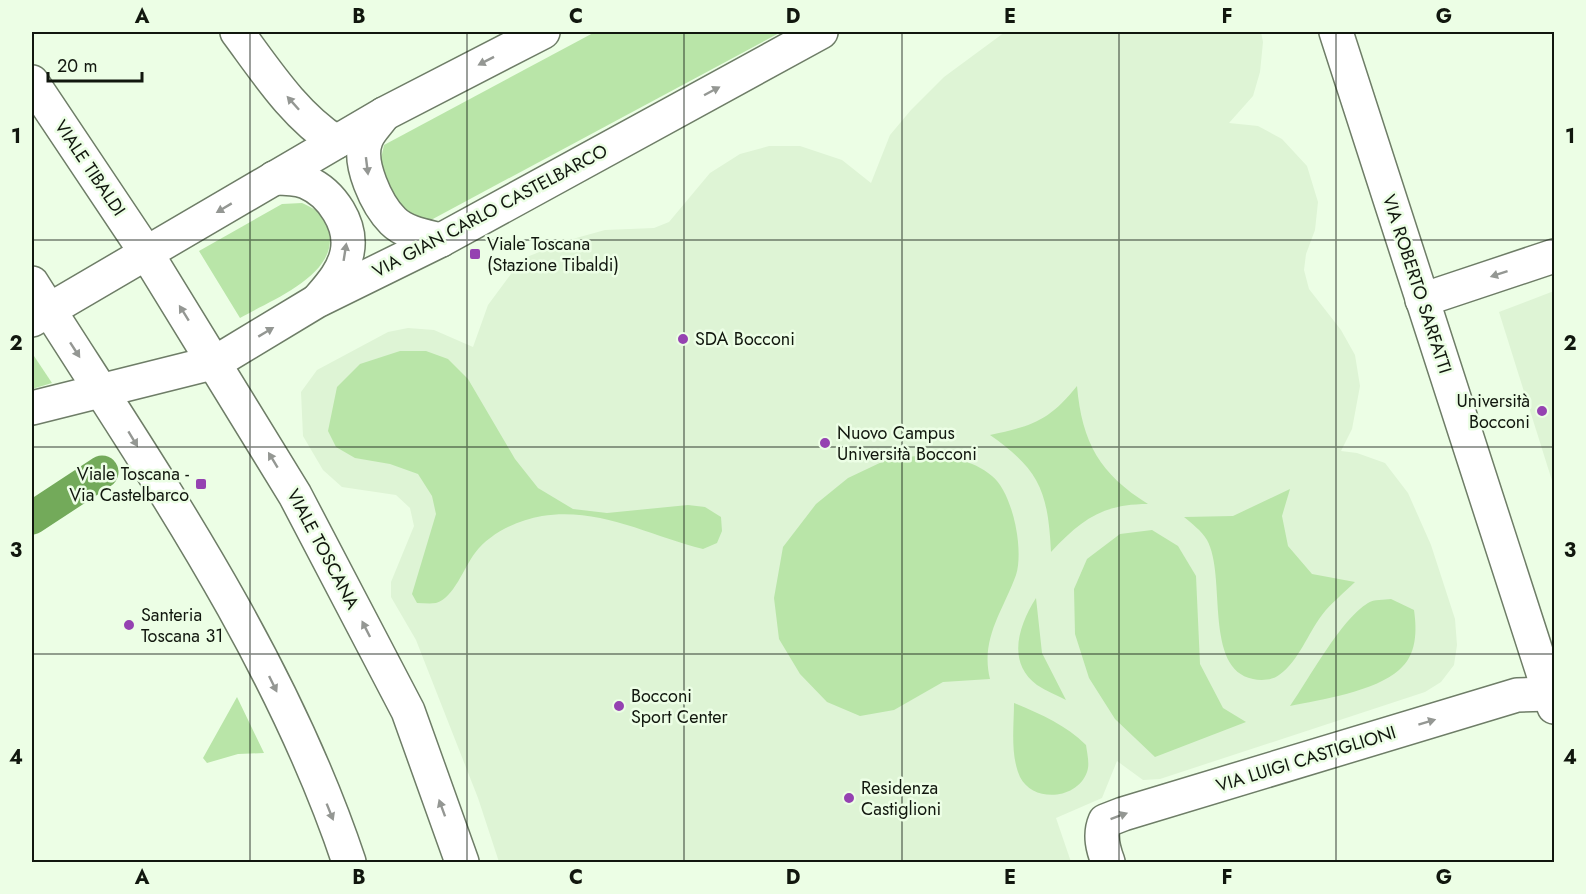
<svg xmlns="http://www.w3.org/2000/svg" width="1586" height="894" font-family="Jost,sans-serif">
<rect width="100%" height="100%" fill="#ecfee5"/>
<!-- built -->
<g fill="#def4d5">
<polygon points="1005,32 1261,32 1263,42 1260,72 1253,96 1229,123 1258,126 1282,139 1307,166 1318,202 1315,230 1306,254 1304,270 1309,289 1341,330 1355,355 1360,386 1352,429 1341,451 1357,453 1385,463 1408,493 1431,545 1455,619 1457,645 1454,665 1441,682 1425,692 1160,779 1143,780 1117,761 1102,798 1056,818 1071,862 499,862 478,798 416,640 391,597 391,582 414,526 410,508 396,495 342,487 323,470 303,436 301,392 317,370 388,332 408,328 434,330 473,347 488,305 522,259 569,240 605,230 654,228 669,222 710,173 740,154 769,146 800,146 842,160 871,183 890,135 911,110 944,77"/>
<polygon points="1554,291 1554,487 1499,312"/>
</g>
<!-- green -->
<g fill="#b9e5a8">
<polygon points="595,32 781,32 431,220 406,215 379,168 384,145"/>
<path d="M302,203C317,210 325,215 329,231C339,275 271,300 240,318L199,251L282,204Z"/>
<path d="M400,351H426L448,359L468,379L515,459L538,488L573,509L607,513L688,505L705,507L721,517L722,531L717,543L703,549C650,536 600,507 542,516C518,520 490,533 475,553C464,567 454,598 436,603C430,604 423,603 417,603L412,594L436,514L432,496L418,474L390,464L355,458L336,447L328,431L337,387L360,364Z"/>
<polygon points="32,353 52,383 32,389"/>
<path d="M1077,386C1082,443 1100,474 1148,504C1102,504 1081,520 1051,552C1048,492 1040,470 990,435C1032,426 1049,421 1077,386Z"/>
<path d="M924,455C948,457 972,459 992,476C1013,493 1024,550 1016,575C1003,611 980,639 990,679L943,682L894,710L860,716L827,702L800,674L779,639L774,598L783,547L816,504L848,478L886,460Z"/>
<path d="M1290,489L1282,516L1288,546L1312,574L1355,582C1344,593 1331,603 1322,615C1308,633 1299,661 1279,675C1273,680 1261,681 1253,679C1203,669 1227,576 1207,540C1202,531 1191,523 1184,517L1233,516Z"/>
<polygon points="1152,530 1178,546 1196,576 1200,664 1223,708 1246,722 1155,757 1115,719 1089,678 1075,634 1074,589 1087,559 1120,534"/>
<path d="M1036,598L1042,653L1066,700C1057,695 1046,691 1037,685C1006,662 1019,625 1036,598Z"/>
<path d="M1391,599L1414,610C1417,631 1417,655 1399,670C1376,691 1320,700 1290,706C1309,679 1341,619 1368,603C1374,599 1384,600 1391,599Z"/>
<polygon points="237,697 264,753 238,754 207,763 203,758"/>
<path d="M1014,703C1040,714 1066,725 1086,745C1087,753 1090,764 1087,772C1077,800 1033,803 1020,777C1010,755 1014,726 1014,703Z"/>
</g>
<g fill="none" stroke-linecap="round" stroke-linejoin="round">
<!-- canal -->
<polyline stroke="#73aa5a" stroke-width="33" points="32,518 102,472"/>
<defs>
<g id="minor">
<path d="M237,32C266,71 294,115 336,142"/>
<polyline points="1336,32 1554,707"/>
<polyline points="1422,300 1554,256"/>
<path d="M1108,862C1103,849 1099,835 1105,821L1123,814L1517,695L1550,694"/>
</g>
<g id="major">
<polyline points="32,82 147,254 295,495 408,711 462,862"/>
<path d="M384,114C379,122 369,131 366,140C357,163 377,205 393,221C405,233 425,236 441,240"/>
<path d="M274,178C285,178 296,178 306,182C332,193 353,225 347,253C343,272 330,286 318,300"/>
<path d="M32,283C149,468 279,652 349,862"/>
<polyline points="32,320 384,114 543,32"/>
<polyline points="32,408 216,362 317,301 441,240 821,32"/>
</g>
</defs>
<!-- minor casing -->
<use href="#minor" stroke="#6e7d67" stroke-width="36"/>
<!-- major casing -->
<use href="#major" stroke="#6e7d67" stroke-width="36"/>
<!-- minor -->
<use href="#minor" stroke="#fff" stroke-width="33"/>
<!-- major -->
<use href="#major" stroke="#fff" stroke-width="33"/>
</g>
<!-- one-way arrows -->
<defs><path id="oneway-solid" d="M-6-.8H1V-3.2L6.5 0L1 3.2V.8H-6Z" transform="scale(1.5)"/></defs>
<g fill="#949793">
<use href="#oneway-solid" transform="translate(486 61) rotate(153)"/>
<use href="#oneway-solid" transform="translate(712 91) rotate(-28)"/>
<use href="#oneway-solid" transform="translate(293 103) rotate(-132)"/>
<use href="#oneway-solid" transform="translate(367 166) rotate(83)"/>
<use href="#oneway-solid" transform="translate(224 208) rotate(149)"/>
<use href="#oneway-solid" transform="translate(345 252) rotate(-81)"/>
<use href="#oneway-solid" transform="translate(1499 274) rotate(162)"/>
<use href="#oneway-solid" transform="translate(184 313) rotate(-122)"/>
<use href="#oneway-solid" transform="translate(266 332) rotate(-31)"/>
<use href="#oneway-solid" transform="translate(75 350) rotate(57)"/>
<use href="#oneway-solid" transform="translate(133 439) rotate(59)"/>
<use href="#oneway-solid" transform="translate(273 460) rotate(-121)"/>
<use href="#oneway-solid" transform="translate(366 629) rotate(-117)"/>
<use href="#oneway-solid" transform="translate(273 684) rotate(64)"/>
<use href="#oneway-solid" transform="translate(1427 722) rotate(-17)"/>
<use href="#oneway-solid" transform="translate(442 808) rotate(-110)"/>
<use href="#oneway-solid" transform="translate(330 812) rotate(68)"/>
<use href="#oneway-solid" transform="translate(1119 816) rotate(-20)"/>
</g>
<!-- grid -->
<path fill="none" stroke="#11170e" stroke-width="1.5" stroke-opacity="0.55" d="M250,32V862M467,32V862M684,32V862M902,32V862M1119,32V862M1336,32V862M32,240H1554M32,447H1554M32,654H1554"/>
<!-- markers -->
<g fill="#9542b1" stroke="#ecfee5" stroke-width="2">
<rect x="469" y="248" width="12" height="12" rx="3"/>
<circle cx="683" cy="339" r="6"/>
<circle cx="1542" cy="411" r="6"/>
<circle cx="825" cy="443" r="6"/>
<rect x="195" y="478" width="12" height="12" rx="3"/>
<circle cx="129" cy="625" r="6"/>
<circle cx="619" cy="706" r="6"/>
<circle cx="849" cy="798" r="6"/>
</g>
<g text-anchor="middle" stroke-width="5" stroke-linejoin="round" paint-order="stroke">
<!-- street labels -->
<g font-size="18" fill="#11170e" stroke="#ecfee5">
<text transform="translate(90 168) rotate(56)" y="6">VIALE TIBALDI</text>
<text transform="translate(490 211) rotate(-28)" y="6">VIA GIAN CARLO CASTELBARCO</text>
<text transform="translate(1417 284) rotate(72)" y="6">VIA ROBERTO SARFATTI</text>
<text transform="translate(323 549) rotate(62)" y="6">VIALE TOSCANA</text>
<text transform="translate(1306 759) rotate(-17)" y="6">VIA LUIGI CASTIGLIONI</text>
</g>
<!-- poi labels -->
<g font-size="18" fill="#11170e" stroke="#ecfee5" text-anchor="start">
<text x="487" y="250">Viale Toscana<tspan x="487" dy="21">(Stazione Tibaldi)</tspan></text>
<text x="695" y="345">SDA Bocconi</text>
<text x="1530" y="407" text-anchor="end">Università<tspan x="1530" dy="21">Bocconi</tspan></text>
<text x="837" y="439">Nuovo Campus<tspan x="837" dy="21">Università Bocconi</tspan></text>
<text x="189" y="480" text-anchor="end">Viale Toscana -<tspan x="189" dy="21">Via Castelbarco</tspan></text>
<text x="141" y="621">Santeria<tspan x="141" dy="21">Toscana 31</tspan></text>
<text x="631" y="702">Bocconi<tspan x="631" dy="21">Sport Center</tspan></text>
<text x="861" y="794">Residenza<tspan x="861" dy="21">Castiglioni</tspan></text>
</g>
</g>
<!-- border -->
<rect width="1586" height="894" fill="none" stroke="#ecfee5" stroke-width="66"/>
<!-- scale -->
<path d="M48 72v9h94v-9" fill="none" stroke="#11170e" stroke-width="3"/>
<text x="57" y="72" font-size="18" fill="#11170e" stroke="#ecfee5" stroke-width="4.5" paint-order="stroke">20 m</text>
<rect x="33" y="33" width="1520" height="828" fill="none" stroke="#11170e" stroke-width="2"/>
<g font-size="20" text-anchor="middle" font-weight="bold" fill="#11170e">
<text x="142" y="23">A</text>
<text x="359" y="23">B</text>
<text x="576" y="23">C</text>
<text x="793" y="23">D</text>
<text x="1010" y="23">E</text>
<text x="1227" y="23">F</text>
<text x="1444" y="23">G</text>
<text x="16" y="143">1</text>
<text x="1570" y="143">1</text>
<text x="16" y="350">2</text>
<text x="1570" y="350">2</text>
<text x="16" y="557">3</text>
<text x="1570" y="557">3</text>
<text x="16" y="764">4</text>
<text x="1570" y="764">4</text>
<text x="142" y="884">A</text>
<text x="359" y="884">B</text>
<text x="576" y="884">C</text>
<text x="793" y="884">D</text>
<text x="1010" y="884">E</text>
<text x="1227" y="884">F</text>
<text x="1444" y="884">G</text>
</g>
</svg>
